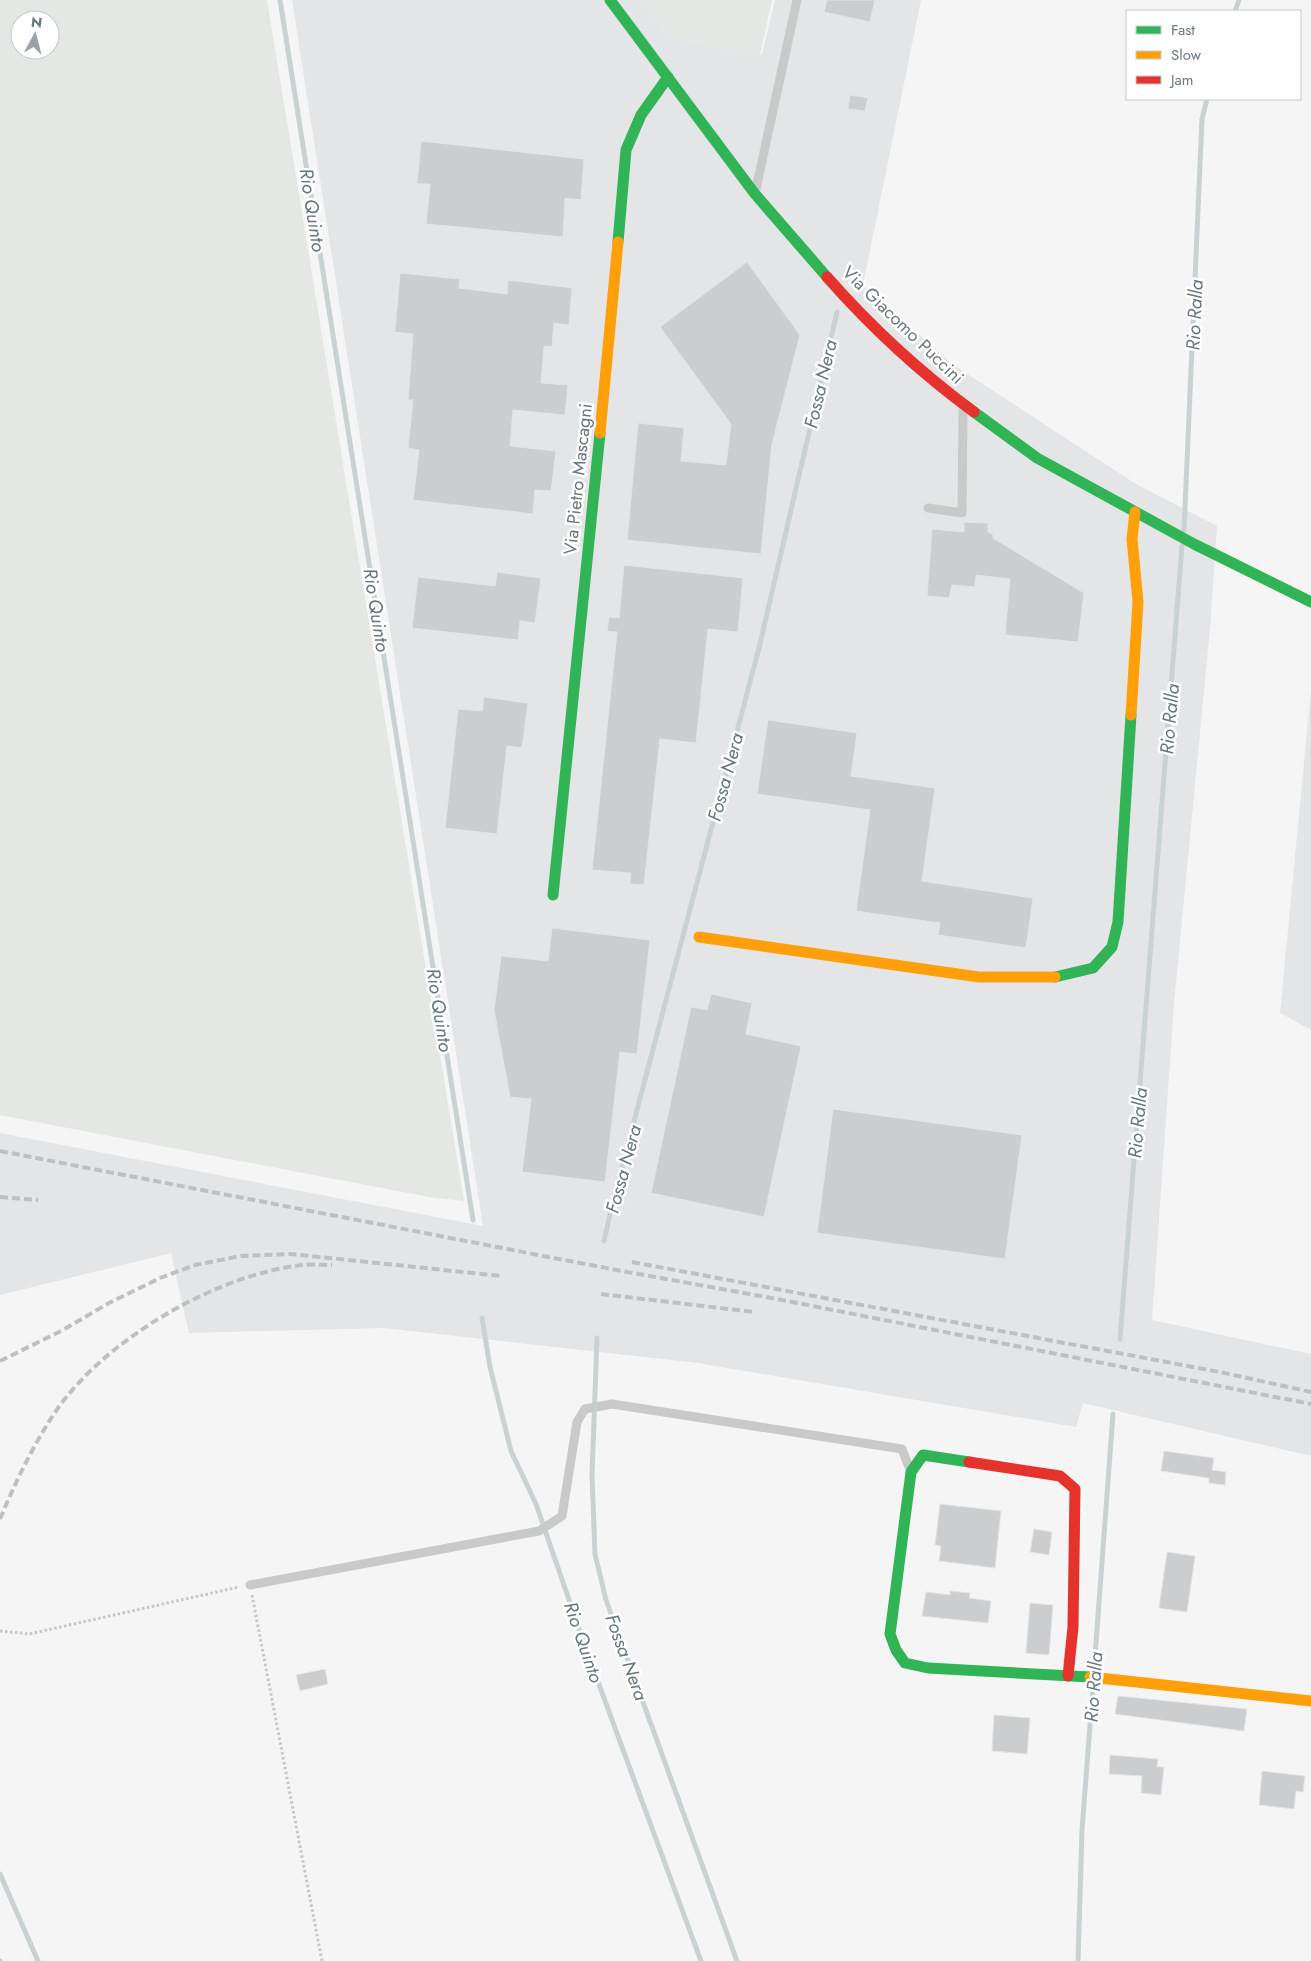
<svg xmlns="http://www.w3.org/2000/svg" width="1311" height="1961" font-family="Jost,sans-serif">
<rect width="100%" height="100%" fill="#f5f5f5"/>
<!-- built -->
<g fill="#e4e5e6">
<polygon points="292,0 641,0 669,38 762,55 775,0 921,0 863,285 952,364 1136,484 1217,526 1210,628 1174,1004 1152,1320 1311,1354 1311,1456 1083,1403 1076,1427 698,1363 384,1328 189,1333 171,1253 0,1295 0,1133 483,1226"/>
<polygon points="1311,690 1311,1030 1280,1013"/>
</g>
<!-- green -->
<g fill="#e4e7e3" fill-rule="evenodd">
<path d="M0,0H267L464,1201L429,1197L0,1115ZM20,20H50V50H20Z"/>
<polygon points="641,0 772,0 760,55 669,38"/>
</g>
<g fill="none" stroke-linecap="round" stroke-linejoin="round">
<!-- stream -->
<g stroke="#cad1d3" stroke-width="5">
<polyline points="280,0 473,1220"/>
<polyline points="1235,11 1239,0"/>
<polyline points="1184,530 1202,119 1207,99"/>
<polyline points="604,1241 614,1197 759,648 837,312"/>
<polyline points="482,1318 490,1367 511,1451 536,1504 587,1652 701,1961"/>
<polyline points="597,1338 592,1475 595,1554 606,1600 737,1961"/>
<polyline points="1120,1339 1182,546"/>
<polyline points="1094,1670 1113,1414"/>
<polyline points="0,1874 38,1961"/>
<polyline points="1078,1961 1082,1830 1093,1686"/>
</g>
</g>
<!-- building -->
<g fill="#cccdce" stroke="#e4e4e4">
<polygon points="827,0 875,0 870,22 824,12"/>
<polygon points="850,95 868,98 865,111 848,109"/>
<polygon points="421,141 584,159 581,200 565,198 563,237 426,224 430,184 417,184"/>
<polygon points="747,262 800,335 772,444 761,554 627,540 638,423 684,428 681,461 726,465 731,424 660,327"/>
<polygon points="400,273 460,279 459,288 507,294 508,280 572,288 569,325 554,323 552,347 544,346 541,383 568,385 565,415 513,410 510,446 556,451 551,491 535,490 533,514 413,500 419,450 408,448 413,400 408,400 413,334 395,332"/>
<polygon points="964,522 988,523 988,532 993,534 993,538 1084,593 1078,642 1005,635 1010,579 976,575 975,587 952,585 949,598 927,596 932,529 964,532"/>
<polygon points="624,565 743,578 738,632 708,629 696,743 660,739 644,885 630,884 631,873 592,870 617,632 607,631 609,617 619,618"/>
<polygon points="497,572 541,578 535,623 520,621 518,640 412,628 418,577 495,586"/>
<polygon points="484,697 528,703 522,748 507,746 497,834 445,828 458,709 482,711"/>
<polygon points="768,720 857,733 851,776 935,788 922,881 1033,898 1026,948 938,935 940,923 856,911 870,810 757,794"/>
<polygon points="552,928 650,940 637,1054 620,1052 605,1182 522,1172 531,1099 510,1097 494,1010 501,956 548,961"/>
<polygon points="711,994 752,1003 746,1034 801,1046 764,1217 651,1193 691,1007 707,1010"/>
<polygon points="833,1109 1022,1135 1005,1259 817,1233"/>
<polygon points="1164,1451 1214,1458 1212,1470 1226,1472 1225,1485 1209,1483 1209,1478 1161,1471"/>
<polygon points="940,1504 1001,1511 995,1568 939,1561 941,1546 935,1545"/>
<polygon points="1034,1529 1052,1532 1049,1555 1030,1552"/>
<polygon points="1167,1552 1195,1556 1187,1612 1159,1608"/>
<polygon points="950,1591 970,1593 969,1598 991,1601 988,1623 922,1616 926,1592 950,1595"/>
<polygon points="1030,1603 1053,1605 1049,1655 1026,1653"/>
<polygon points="325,1669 328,1684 300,1691 296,1675"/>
<polygon points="1118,1696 1247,1709 1244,1731 1115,1714"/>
<polygon points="994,1715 1030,1718 1027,1754 992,1751"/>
<polygon points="1110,1755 1158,1759 1157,1767 1164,1767 1161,1795 1141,1793 1142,1776 1109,1774"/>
<polygon points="1262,1771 1305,1776 1303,1792 1296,1791 1294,1809 1259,1805"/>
</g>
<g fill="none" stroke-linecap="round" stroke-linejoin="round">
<!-- path -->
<g stroke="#c6c7c8" stroke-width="3" stroke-dasharray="2.5 2.5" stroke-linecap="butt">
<polyline points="252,1595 322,1961"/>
<polyline points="0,1631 29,1634 239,1587"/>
<polyline points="0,1959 1,1961"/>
</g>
<!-- lane -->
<g stroke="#c8caca" stroke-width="9">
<polyline points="756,189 797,0"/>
<polyline points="928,508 962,513 963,410"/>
<polyline points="250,1585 539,1531 562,1516 577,1422 585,1409 612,1404 902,1449 909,1467"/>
</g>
<!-- fast -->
<g stroke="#30b455" stroke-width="11">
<polyline points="610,0 755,194 827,277"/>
<polyline points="618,242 626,150 641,115 668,77"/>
<polyline points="974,412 1037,458 1194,544 1311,602"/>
<polyline points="553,895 600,433"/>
<polyline points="1055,977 1093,968 1112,947 1118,922 1131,715"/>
<polyline points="969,1462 923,1455 911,1472 890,1634 896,1650 905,1663 928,1668 1090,1677"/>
</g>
<!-- slow -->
<g stroke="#ff9f0a" stroke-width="11">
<polyline points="600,433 618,242"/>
<polyline points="1131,715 1138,602 1132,539 1135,512"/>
<polyline points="699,937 979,977 1055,977"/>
<polyline points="1090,1677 1311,1701"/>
</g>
<!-- jam -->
<g stroke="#e5322d" stroke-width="11">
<path d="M827,277C871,327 921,373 974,412"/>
<polyline points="969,1462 1060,1476 1075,1489 1073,1627 1068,1676"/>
</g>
<!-- rail -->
<g stroke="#bebfc0" stroke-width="4" stroke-dasharray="8 4" stroke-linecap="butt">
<polyline points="0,1151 611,1269 777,1299 1311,1404"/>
<polyline points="0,1197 38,1200"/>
<polyline points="632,1262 1220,1372 1311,1392"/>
<polyline points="601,1294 754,1312"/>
<polyline points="0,1361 63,1330 109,1303 160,1278 195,1265 241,1256 291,1254 501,1276"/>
<path d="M0,1519C16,1481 34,1443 58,1408C108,1338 216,1275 302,1265C311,1264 322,1265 332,1265"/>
</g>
</g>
<g text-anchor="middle" stroke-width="5" stroke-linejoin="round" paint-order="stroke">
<!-- street labels -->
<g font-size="18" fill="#697781" stroke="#fff">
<text transform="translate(903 325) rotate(44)" y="6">Via Giacomo Puccini</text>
<text transform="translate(578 479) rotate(-84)" y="6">Via Pietro Mascagni</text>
</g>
<!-- water labels -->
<g font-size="19" font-style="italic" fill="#65777d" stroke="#fff">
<text transform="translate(313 210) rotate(81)" y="7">Rio Quinto</text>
<text transform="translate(1194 315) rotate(-87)" y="7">Rio Ralla</text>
<text transform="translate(820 384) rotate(-77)" y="7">Fossa Nera</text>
<text transform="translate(377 610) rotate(81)" y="7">Rio Quinto</text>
<text transform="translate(1169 719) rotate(-85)" y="7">Rio Ralla</text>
<text transform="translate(725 777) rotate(-75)" y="7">Fossa Nera</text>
<text transform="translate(440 1010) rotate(81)" y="7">Rio Quinto</text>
<text transform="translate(1137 1123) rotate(-85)" y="7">Rio Ralla</text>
<text transform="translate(623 1169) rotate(-75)" y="7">Fossa Nera</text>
<text transform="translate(584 1642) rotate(71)" y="7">Rio Quinto</text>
<text transform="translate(627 1657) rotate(70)" y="7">Fossa Nera</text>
<text transform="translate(1093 1687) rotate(-86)" y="7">Rio Ralla</text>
</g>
</g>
<!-- legend -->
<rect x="1126" y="10" width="175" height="90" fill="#ffffff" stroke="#c3c9cd"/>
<rect x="1136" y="26" width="25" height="8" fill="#30b455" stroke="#c3c9cd"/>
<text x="1171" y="35" font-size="15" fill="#697781">Fast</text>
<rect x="1136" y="51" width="25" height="8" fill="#ff9f0a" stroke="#c3c9cd"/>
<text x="1171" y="60" font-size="15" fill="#697781">Slow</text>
<rect x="1136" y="76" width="25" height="8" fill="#e5322d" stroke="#c3c9cd"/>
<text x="1171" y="85" font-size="15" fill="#697781">Jam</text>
<!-- north arrow -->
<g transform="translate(35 35) rotate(7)"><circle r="24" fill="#ffffff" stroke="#c3c9cd"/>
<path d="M0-4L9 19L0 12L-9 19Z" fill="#9aa3aa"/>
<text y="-8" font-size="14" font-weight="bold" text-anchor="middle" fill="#697781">N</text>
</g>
</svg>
